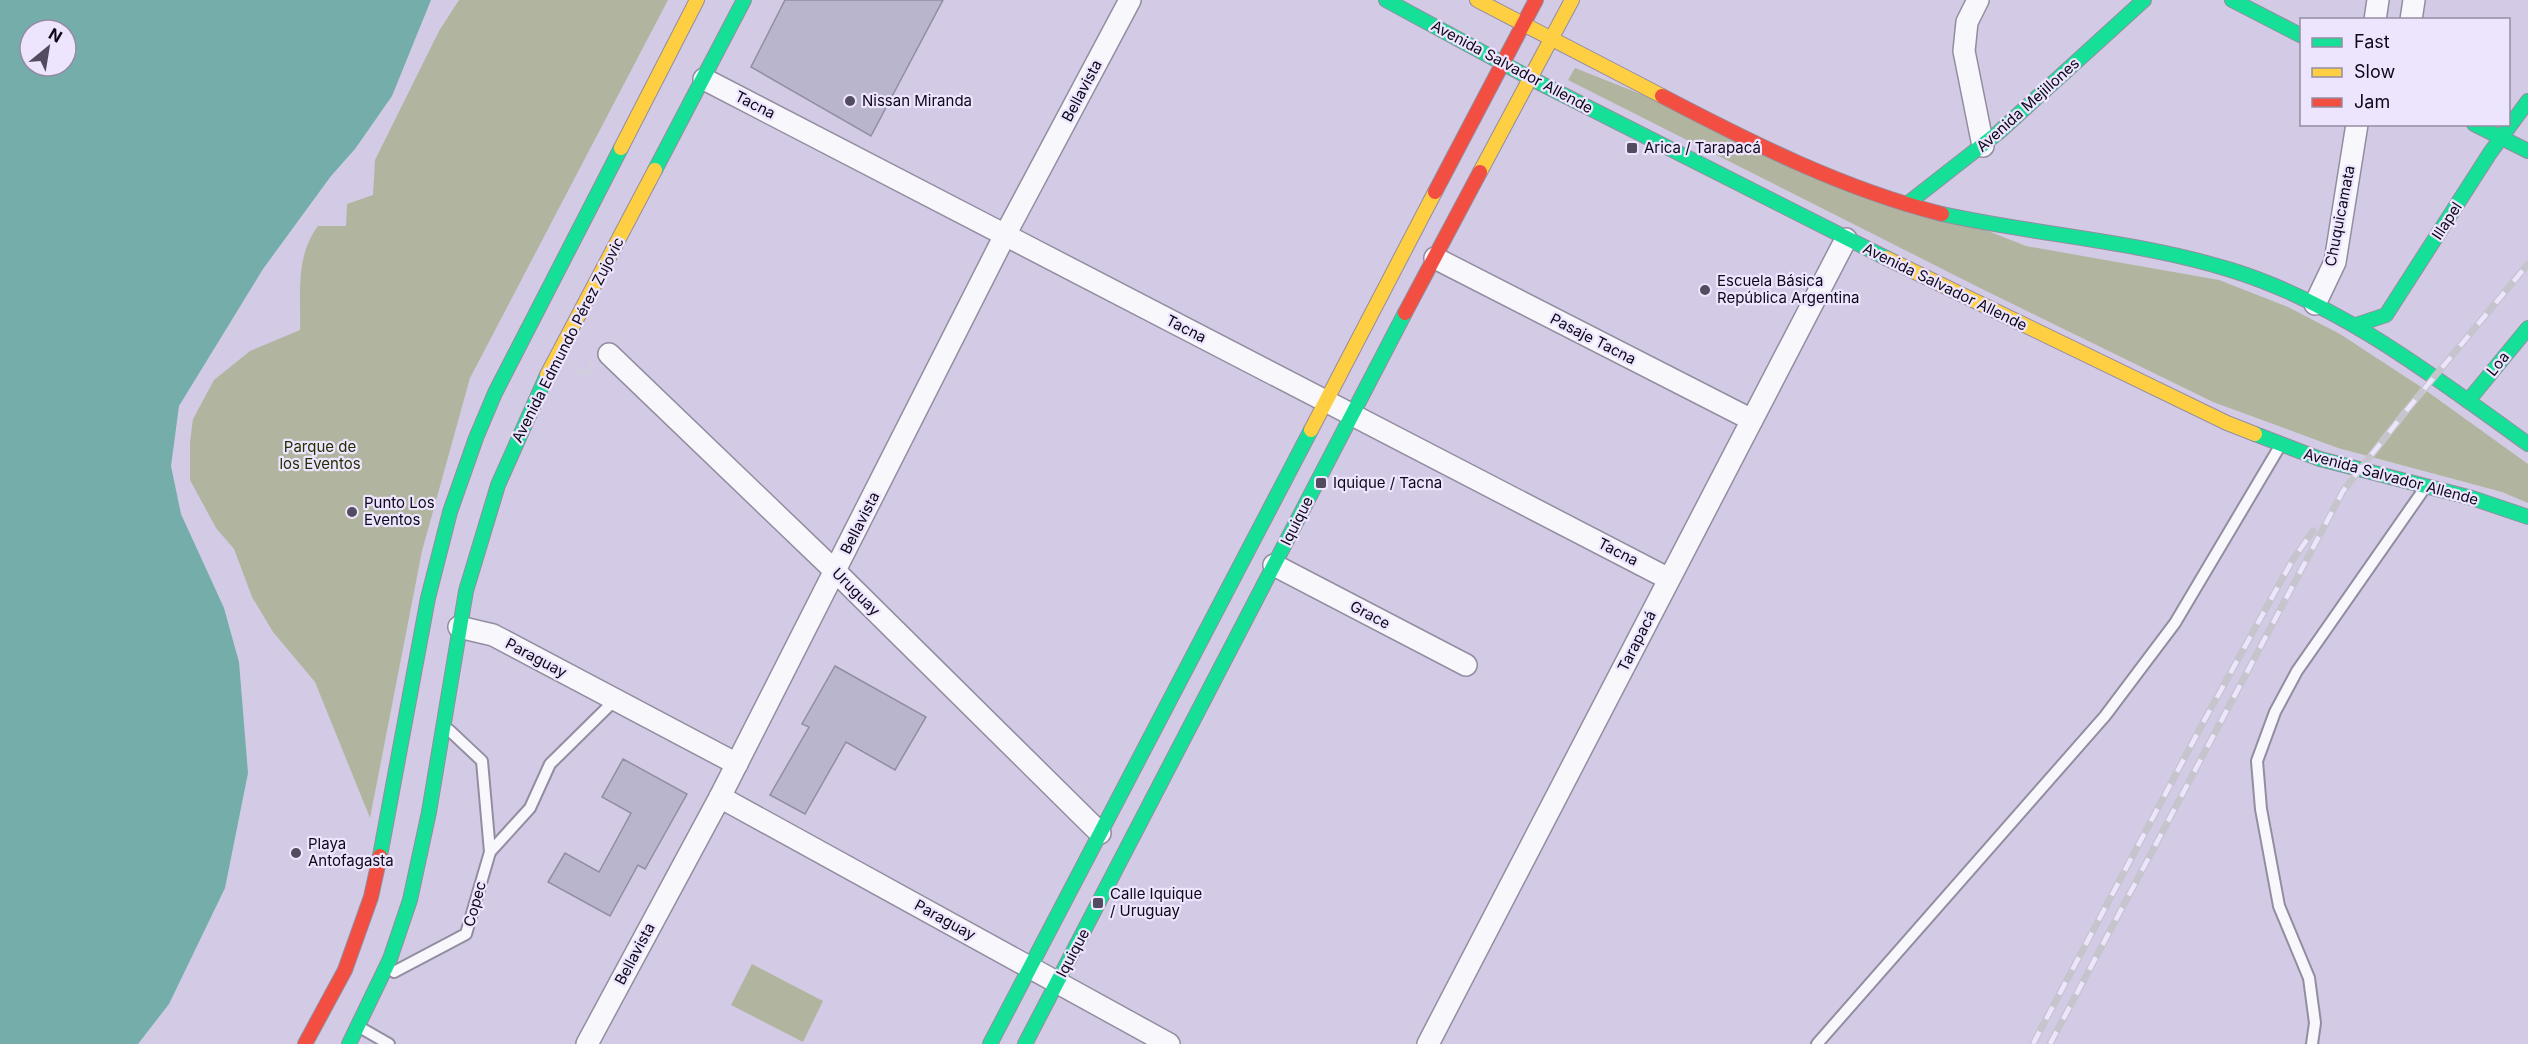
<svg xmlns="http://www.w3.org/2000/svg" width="2528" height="1044" font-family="Inter,sans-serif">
<rect width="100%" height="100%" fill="#d3cbe5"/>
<!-- green -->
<g fill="#b1b59f">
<path d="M459,0H668L470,378L422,551L370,818L315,682L273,632L252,597L234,549L216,528L190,480V442L193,419L214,380L250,351L300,330C301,293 295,257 318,226H346L347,204L373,195L375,160L439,31Z"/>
<polygon points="1575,68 2026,246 2219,280 2288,307 2340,334 2421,387 2528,464 2528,503 2502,492 2338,448 2213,402 1978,287 1568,80"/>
<polygon points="752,964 823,1001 803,1042 731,1005"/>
</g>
<!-- water -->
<path fill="#74adaa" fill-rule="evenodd" d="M0,0H431L392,96L355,149L331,176L263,269L179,406L171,466L181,514L224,608L239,662L248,773L225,888L169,1004L138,1044H0ZM30,30H66V66H30Z"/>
<!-- building -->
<g fill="#b8b5cc" stroke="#928ea2" stroke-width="1.5">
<polygon points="785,0 943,0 871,136 751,67"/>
<polygon points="835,666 926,717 895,770 846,742 805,814 770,795 809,727 802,724"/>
<polygon points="623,759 687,794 645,869 638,865 610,916 548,882 565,853 599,872 631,813 602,797"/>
</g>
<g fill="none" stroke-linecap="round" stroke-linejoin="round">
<defs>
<g id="lane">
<polyline points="490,852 530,808 550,764 615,700"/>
<polyline points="394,972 466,934 490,852 482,761 449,730"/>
<polyline points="361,1028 389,1044"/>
<polyline points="1817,1044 2105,716 2175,623 2280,446"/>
<polyline points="2312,1044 2315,1023 2309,978 2279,906 2261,809 2257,761 2275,712 2297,671 2422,492"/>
</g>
<g id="street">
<polyline points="1978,0 1967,22 1964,51 1983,146"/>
<polyline points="2375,20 2378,0"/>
<polyline points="2411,20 2414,0"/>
<polyline points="704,79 1669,579"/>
<polyline points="1435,258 1752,420"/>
<polyline points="2315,304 2335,262 2357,124"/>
<polyline points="609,354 835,571 1100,833"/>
<polyline points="1274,565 1466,665"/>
<polyline points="459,627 493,635 737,764"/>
<polyline points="720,797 1169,1044"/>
<polyline points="587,1044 720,797 1005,235 1130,0"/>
<polyline points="1428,1044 1846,239"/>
</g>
<g id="fast">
<polyline points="1386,0 1530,78 1886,258"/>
<polyline points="2232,0 2302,36"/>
<polyline points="2474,124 2528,151"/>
<polyline points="655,170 744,0"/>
<polyline points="1907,204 1999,132 2144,0"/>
<path d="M1942,214C2038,235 2137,241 2231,270C2341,304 2436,378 2528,444"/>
<polyline points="2356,325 2386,315 2490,153 2528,101"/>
<polyline points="2468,401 2528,328"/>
<polyline points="2255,434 2320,459 2472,498 2528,517"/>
<polyline points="380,856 428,598 450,512 476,438 495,393 621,148"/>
<polyline points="349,1044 390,959 410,900 429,812 466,591 498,485 547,375"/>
<polyline points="990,1044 1311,430"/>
<polyline points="1025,1044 1405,313"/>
</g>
<g id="slow">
<polyline points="1477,0 1662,96"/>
<polyline points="621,148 697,0"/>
<polyline points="1480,172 1572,0"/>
<polyline points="1886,258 2227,423 2255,434"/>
<polyline points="547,375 655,170"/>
<polyline points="1311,430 1435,192"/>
</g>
<g id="jam">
<path d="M1662,96C1752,143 1843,189 1942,214"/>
<polyline points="1435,192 1536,0"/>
<polyline points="1405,313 1480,172"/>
<polyline points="305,1044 345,970 371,897 380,856"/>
</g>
</defs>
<!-- lane casing -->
<use href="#lane" stroke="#938da1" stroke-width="14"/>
<!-- street casing -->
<use href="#street" stroke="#938da1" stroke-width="24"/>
<!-- fast casing -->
<use href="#fast" stroke="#938da1" stroke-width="16"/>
<!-- slow casing -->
<use href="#slow" stroke="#938da1" stroke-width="16"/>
<!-- jam casing -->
<use href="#jam" stroke="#938da1" stroke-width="16"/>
<!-- path -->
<polyline stroke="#d3d0d8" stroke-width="4" stroke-dasharray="3 3" stroke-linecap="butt" points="577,371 586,374 592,362"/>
<!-- lane -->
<use href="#lane" stroke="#f8f7fb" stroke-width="10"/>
<!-- street -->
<use href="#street" stroke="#f8f7fb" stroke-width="21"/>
<!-- fast -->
<use href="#fast" stroke="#16e098" stroke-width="14"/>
<!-- slow -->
<use href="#slow" stroke="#ffcf43" stroke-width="14"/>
<!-- jam -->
<use href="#jam" stroke="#f24e42" stroke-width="14"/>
<defs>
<g id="rail">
<polyline points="2033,1044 2204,721 2292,561 2313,531"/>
<polyline points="2050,1044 2343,491 2406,411 2528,264"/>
</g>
</defs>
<!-- rail casing -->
<use href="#rail" stroke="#c6c4cc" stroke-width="7"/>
<!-- rail -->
<use href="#rail" stroke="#ede5fe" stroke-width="4.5" stroke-dasharray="14" stroke-linecap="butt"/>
</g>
<!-- markers -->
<g fill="#534c60" stroke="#ede5fe" stroke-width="2">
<circle cx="850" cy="101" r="6"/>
<rect x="1626" y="142" width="12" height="12" rx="3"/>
<circle cx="1705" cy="290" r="6"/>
<rect x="1315" y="477" width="12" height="12" rx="3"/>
<circle cx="352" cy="512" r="6"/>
<circle cx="296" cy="853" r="6"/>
<rect x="1092" y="897" width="12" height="12" rx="3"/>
</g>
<g text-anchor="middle" stroke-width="4.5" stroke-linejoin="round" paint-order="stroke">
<!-- street labels -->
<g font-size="15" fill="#0e0818" stroke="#ede5fe">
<text transform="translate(1512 67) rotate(28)" y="5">Avenida Salvador Allende</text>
<text transform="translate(1082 91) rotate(-62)" y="5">Bellavista</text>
<text transform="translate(755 105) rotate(27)" y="5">Tacna</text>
<text transform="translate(2028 105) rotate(-42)" y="5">Avenida Mejillones</text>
<text transform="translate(2340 216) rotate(-79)" y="5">Chuquicamata</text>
<text transform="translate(2447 221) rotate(-57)" y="5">Illapel</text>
<text transform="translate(1945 287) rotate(26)" y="5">Avenida Salvador Allende</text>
<text transform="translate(1186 329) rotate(27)" y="5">Tacna</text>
<text transform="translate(1593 339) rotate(27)" y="5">Pasaje Tacna</text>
<text transform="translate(568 340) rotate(-63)" y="5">Avenida Edmundo Pérez Zujovic</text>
<text transform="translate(2498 364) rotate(-51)" y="5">Loa</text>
<text transform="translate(2391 477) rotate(15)" y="5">Avenida Salvador Allende</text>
<text transform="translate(1297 521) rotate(-63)" y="5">Iquique</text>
<text transform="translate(860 523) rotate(-63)" y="5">Bellavista</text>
<text transform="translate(1618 552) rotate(27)" y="5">Tacna</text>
<text transform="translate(856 592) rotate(45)" y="5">Uruguay</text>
<text transform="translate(1370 615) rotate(28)" y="5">Grace</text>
<text transform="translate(1637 641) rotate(-63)" y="5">Tarapacá</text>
<text transform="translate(536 658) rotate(28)" y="5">Paraguay</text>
<text transform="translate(475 904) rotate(-74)" y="5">Copec</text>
<text transform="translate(945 920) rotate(29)" y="5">Paraguay</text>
<text transform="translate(1073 953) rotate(-62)" y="5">Iquique</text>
<text transform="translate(635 954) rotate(-62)" y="5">Bellavista</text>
</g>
<!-- poi labels -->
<g font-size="15" fill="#0e0818" stroke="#ede5fe" text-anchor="start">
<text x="862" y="106">Nissan Miranda</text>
<text x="1644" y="153">Arica / Tarapacá</text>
<text x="1717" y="286">Escuela Básica<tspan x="1717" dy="17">República Argentina</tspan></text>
<text x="1333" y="488">Iquique / Tacna</text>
<text x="364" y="508">Punto Los<tspan x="364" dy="17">Eventos</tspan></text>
<text x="308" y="849">Playa<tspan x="308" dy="17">Antofagasta</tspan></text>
<text x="1110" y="899">Calle Iquique<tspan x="1110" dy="17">/ Uruguay</tspan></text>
</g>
<!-- park labels -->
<g font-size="15" fill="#272e00" stroke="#ede5fe">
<text x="320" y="452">Parque de<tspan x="320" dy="17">los Eventos</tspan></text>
</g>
</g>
<!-- legend -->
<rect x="2300" y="18" width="210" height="108" fill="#ede5fe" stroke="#948da2" stroke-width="1.5"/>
<rect x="2312" y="38" width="30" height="9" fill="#16e098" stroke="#948da2" stroke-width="1.5"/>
<text x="2354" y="48" font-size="18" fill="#0e0818">Fast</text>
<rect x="2312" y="68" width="30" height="9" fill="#ffcf43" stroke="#948da2" stroke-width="1.5"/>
<text x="2354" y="78" font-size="18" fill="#0e0818">Slow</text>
<rect x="2312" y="98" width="30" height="9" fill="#f24e42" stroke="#948da2" stroke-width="1.5"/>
<text x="2354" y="108" font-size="18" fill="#0e0818">Jam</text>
<!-- north arrow -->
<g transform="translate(48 48) rotate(30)"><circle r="28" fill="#ede5fe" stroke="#948da2" stroke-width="1.5"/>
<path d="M0-4.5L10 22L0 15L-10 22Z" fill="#534c60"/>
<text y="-9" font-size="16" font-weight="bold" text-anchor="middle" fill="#0e0818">N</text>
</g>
</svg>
